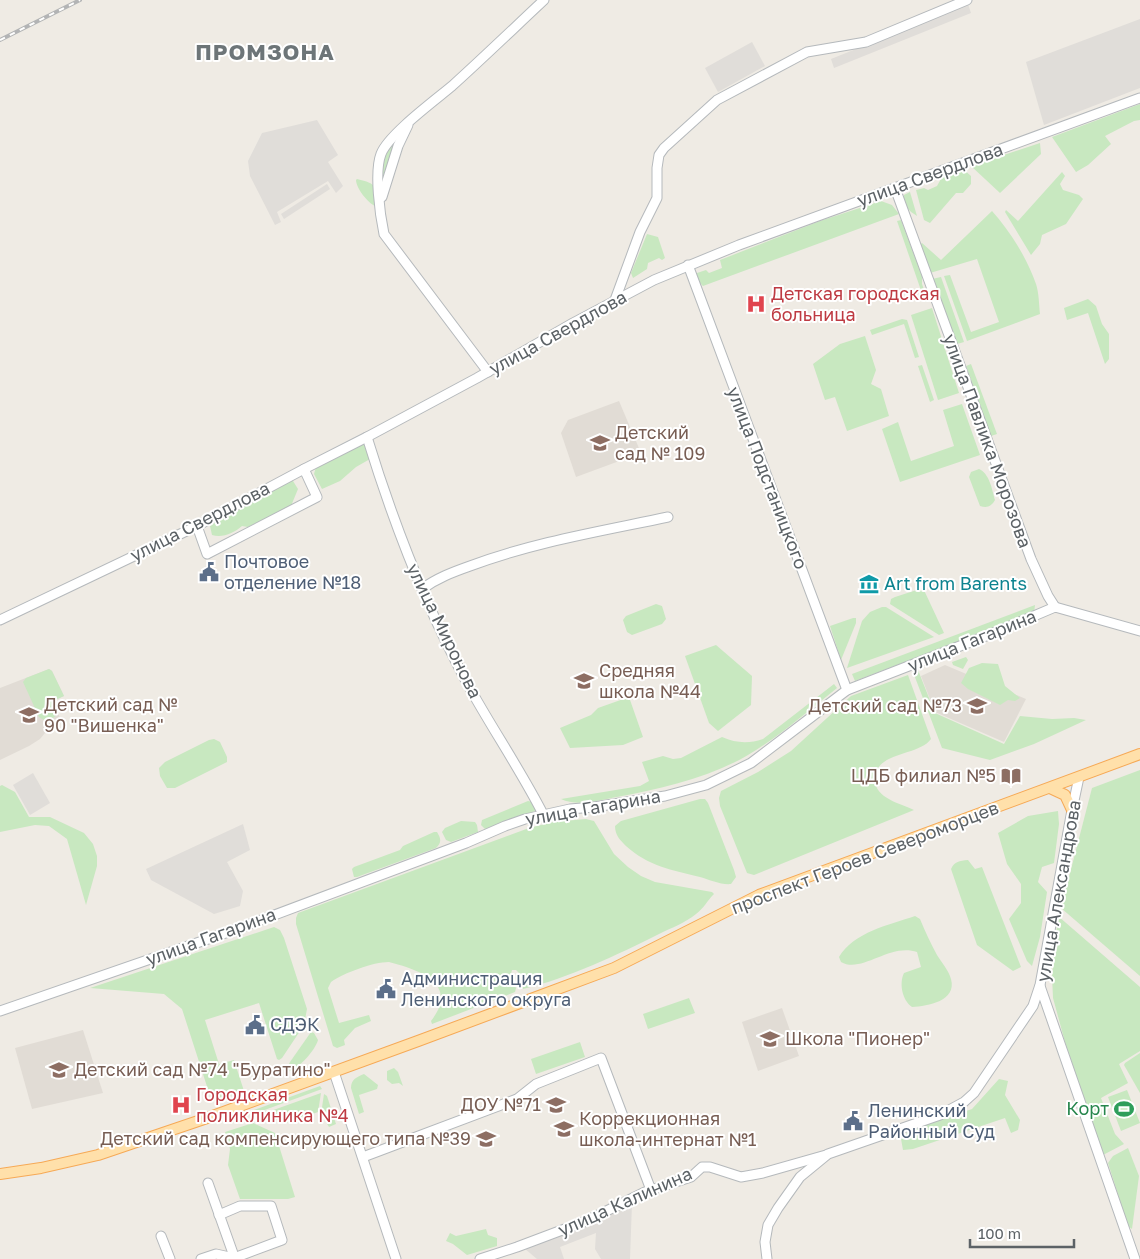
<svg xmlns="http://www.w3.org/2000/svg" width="1140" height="1259" font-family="'Golos Text',sans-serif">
<rect width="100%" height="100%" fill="#efebe4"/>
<!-- industrial -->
<g fill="#e0ddd9">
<polygon points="968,4 971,13 834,68 831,59"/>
<polygon points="1140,19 1140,88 1044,125 1026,62"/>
<polygon points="752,42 765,66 718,92 705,68"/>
<polygon points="317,120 338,155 328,162 343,186 336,193 328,181 277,212 281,222 275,225 250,176 248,161 262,133"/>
<polygon points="327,184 330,189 284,219 281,214"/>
<polygon points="33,773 50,803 30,815 13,785"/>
<polygon points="243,824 250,850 227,862 243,891 240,906 214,914 151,880 146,869"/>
<polygon points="632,1203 630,1259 601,1259 595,1249 596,1233 560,1247 564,1259 537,1259 524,1248 599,1220 618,1207"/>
</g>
<!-- education -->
<g fill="#e1dcd5">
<polygon points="619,401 641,453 576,477 561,433 568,420"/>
<polygon points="945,665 1026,699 1004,742 935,712 921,676"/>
<polygon points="49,669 52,671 64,696 53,701 60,718 53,723 40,739 29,746 0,760 0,688"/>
<polygon points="782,1008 799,1056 758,1071 742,1022"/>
<polygon points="83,1030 103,1093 32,1109 15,1048"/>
</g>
<!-- green -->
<g fill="#c8e8c0">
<polygon points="1140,104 1140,120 1134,121 1105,136 1111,144 1088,165 1076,172 1052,137"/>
<path d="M395,142L383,178C381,163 385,153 395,142Z"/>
<polygon points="1040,143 1041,154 1000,193 971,166"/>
<polygon points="963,169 971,176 971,184 963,193 956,193 930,223 924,220 916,190 924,188 928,190 937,186 942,177"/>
<polygon points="1062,172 1065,176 1060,184 1063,190 1079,195 1083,199 1066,224 1042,235 1040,244 1031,255 1005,212 1006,210 1018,221"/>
<path d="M357,179C378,184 375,185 375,206C368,203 356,188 356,180Z"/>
<path d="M910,192L917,216C909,211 903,206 904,195Z"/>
<polygon points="881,201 892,205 899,214 703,286 694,277 694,274 706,270 709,273 722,268 720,260 820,221"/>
<path d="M992,211C1010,231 1027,258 1036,284C1039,293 1039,305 1040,314L967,341L944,276L950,275L971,332L999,322L977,259L930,273L920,245L922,243L941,260Z"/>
<polygon points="901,220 922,276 922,284 928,301 925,302 897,221"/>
<polygon points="647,234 658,237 665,258 662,260 659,258 648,263 647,269 633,278 631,273"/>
<polygon points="941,277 964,342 957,344 932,279"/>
<polygon points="1088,299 1096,306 1102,324 1109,334 1109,359 1105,364 1088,313 1067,320 1064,308"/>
<polygon points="932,308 959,393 938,400 911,315"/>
<polygon points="902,319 907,320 919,357 915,358 904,324 872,335 870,330"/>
<polygon points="865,336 876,370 871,384 881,389 889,416 847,431 835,397 825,400 813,364 840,344"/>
<polygon points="971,364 997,434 991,436 966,366"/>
<polygon points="922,365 934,400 930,402 918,366"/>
<polygon points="962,404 980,455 900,482 882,429 898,422 911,461 954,446 943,410"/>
<polygon points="366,444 370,459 356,467 340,481 322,489 314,474 316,467 357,445"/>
<path d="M979,469C990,474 992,490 995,500C991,507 987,508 980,506L969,477L971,472Z"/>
<path d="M291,480L293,481L298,489L291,506L248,527L242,526C234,533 223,538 212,535L210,526L221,517Z"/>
<polygon points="923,588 944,633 939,635 890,604 891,599 895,597"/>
<polygon points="656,604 662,606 666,619 662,624 632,635 627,632 623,620 626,616"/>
<polygon points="1035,605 1034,613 855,681 852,674"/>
<polygon points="882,607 886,607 934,637 847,668 862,621 870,612"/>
<polygon points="853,618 856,618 856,623 841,660 830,626"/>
<polygon points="716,645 752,676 751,705 718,731 709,723 685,656"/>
<polygon points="966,657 968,660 963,669 953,665 952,662"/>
<polygon points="982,663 998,664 1005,686 1020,698 1015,701 1008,700 1000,705 968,689 961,683 969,668"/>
<path d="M49,669L52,671L64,696L53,701L57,714C52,721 45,722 39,717L23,682L26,678Z"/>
<polygon points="918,670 935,713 1004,744 1020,716 1052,719 1074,718 1086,720 1034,744 990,760 942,748 913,672"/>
<path d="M908,675L931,739C919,756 878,751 875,777C873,798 900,803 914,810L754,875L747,873L720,806L719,798L721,791L758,772L791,751L851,696Z"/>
<path d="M834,684L837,688C808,711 780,736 748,755C711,777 660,789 617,797C600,800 577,807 561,799L640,786L649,781L642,762L663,756L673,759L681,758L722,737C736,743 748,744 763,739Z"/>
<polygon points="629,697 643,737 623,745 570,748 560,728 591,715 598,708"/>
<polygon points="214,739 220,742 227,757 227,762 175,788 167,788 160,776 159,768 165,762 209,740"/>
<polygon points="1140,770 1140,976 1061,908 1092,788"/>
<polygon points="2,785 15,792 29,817 50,817 84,833 93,844 97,856 97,866 86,905 67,839 49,826 35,825 0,832 0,786"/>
<path d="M700,799H705L708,803L734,870L736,877L731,884C721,885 710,880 700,877C672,870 648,866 626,846C620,840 615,835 615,826L621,821Z"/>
<polygon points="528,801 533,802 535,808 535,811 485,829 481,825 482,820"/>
<polygon points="1058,811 1059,824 1054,863 1042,867 1038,882 1047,892 1040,937 1032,966 1027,961 1009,919 1021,903 1021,884 1007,864 998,833 1028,816"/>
<path d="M586,819L594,821L614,854L628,867L641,876L655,882L712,892L714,894C707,901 704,908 696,914C685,923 671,928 659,934C617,955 569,978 523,989L521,984L520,974L516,970H512L510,977L516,988L515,992L432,1024L431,1021C460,984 420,970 389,962C373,962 344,973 331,982L328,988L339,1023L369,1015L371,1021L355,1028L344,1040L345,1045L337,1048L333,1046L296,924V918L298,913L529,828L553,822Z"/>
<polygon points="461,821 475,822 477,825 478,832 451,842 446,840 442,832 445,828"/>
<path d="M434,832H437C441,839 442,842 436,848L357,877H354L352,869L354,867L400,850L403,846Z"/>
<path d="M968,860L975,869L982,867L1021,967L1013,971L977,945L951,869C955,861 959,861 968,860Z"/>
<path d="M915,916L920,919C925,931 931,944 937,955C942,963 949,971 951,979C957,1001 928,1006 912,1007C902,1000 899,983 904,973L921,967L917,952C889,943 862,974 841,962L839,957C854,932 889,925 915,916Z"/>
<polygon points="1058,916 1140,987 1140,1051 1119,1064 1128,1083 1101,1098 1115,1134 1124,1144 1103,1155 1065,1042 1053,998 1052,976"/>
<polygon points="274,927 280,930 284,938 307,1009 304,1025 282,1058 279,1060 277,1059 259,1003 205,1020 219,1064 234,1060 244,1091 212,1102 182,1009 164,994 90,988"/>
<polygon points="689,998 695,1013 648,1029 643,1014"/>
<path d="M311,1032L314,1033L318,1040C315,1051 296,1072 284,1073L290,1062Z"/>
<polygon points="580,1042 585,1057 536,1074 531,1059"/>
<polygon points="1140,1053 1140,1093 1124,1065 1125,1063"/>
<polygon points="394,1068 398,1072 403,1086 399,1083 392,1084 387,1080 387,1071"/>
<path d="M364,1074L378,1085L377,1089L359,1095L364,1112L359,1114L351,1088C351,1079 357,1077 364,1074Z"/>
<polygon points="999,1079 1008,1081 1005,1095 1020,1120 1018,1130 1011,1133 1005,1118 913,1149 903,1150 901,1139 910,1130 972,1109"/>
<polygon points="320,1086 322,1089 259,1112 254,1110"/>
<polygon points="1127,1090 1140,1123 1121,1131 1108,1097"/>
<polygon points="321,1093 318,1112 284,1124 265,1113"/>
<polygon points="324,1094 327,1096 336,1124 329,1127 321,1114"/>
<polygon points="253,1123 275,1133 295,1197 288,1199 240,1199 228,1165 230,1149 225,1132"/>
<polygon points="1128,1148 1139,1176 1132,1229 1128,1226 1108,1163 1113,1156"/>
<polygon points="486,1229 488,1235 497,1238 497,1246 467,1255 453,1244 446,1241 450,1233 456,1236"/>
</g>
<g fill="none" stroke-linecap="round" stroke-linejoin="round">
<defs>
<g id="minor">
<polyline points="895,188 1031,559 1048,596 1055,607"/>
<polyline points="382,197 398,146 408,125"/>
<polyline points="688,265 847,690"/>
<polyline points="615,300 640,232 657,198 657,168 659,155 664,148 717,100 807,52 866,42 967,0"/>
<path d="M488,372L384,234C380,215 374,172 381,154C388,135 434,101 452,86C483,58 513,29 544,0"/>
<path d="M367,437C393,522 425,605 467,683C491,727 520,769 543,814"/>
<polyline points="197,526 207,554 317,497 304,469"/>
<path d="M422,589C437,578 453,572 470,566C534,542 602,531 668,517"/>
<polyline points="0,620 197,526 304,469 367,437 477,378 573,323 654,280 739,245 1140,98"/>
<polyline points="1040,986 1135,1259"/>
<polyline points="0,1011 240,928 466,843 505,826 525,819 570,809 594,807 665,796 706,785 751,763 847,690 996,632 1055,607 1140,631"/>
<polyline points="334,1072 396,1259"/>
<polyline points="363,1157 517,1099 536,1084 601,1058 651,1190"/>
<polyline points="208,1183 235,1259"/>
<polyline points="161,1236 170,1259"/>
<polyline points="201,1259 216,1254 234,1258 282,1240 271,1206 240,1206 219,1215"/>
<polyline points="480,1259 517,1247 586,1221 645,1192 691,1177 702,1167 710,1167 741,1177 763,1173 826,1155"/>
<polyline points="767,1259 765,1242 768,1225 778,1208 800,1177 828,1154 940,1115 964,1102 974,1093 1033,1006 1040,985 1072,810 1079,777"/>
</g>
<g id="major">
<polyline points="1050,788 1065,795 1072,810"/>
<polyline points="0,1174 41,1168 98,1155 210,1117 418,1041 614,968 759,895 1140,754"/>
</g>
</defs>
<!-- minor casing -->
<use href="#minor" stroke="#b5b9bc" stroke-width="11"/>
<!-- major casing -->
<use href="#major" stroke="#f6a956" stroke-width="12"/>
<!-- minor -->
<use href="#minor" stroke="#fff" stroke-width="9"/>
<!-- major -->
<use href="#major" stroke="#ffe0aa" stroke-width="10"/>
<defs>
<polyline id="rail" points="0,40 80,0"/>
</defs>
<!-- rail casing -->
<use href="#rail" stroke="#b3b4b5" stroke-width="4"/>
<!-- rail -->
<use href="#rail" stroke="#fff" stroke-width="2" stroke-dasharray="5.5" stroke-linecap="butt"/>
</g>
<!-- icons -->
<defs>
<symbol id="hospital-bare" viewBox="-9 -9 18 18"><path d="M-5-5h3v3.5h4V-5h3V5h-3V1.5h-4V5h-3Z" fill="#e0444e" stroke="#fff" stroke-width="2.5" paint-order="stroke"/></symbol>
<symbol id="school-bare" viewBox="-9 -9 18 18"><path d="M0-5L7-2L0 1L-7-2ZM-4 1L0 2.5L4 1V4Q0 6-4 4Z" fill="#8d6e63" stroke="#fff" stroke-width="2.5" paint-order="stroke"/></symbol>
<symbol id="civic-bare" viewBox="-9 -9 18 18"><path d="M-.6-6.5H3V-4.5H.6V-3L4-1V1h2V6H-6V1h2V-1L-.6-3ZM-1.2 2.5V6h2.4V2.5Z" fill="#5c6f8a" stroke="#fff" stroke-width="2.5" paint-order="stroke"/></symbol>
<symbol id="museum-bare" viewBox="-9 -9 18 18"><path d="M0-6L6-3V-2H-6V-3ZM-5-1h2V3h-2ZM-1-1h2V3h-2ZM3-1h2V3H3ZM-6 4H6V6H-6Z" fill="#0f9aa8" stroke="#fff" stroke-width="2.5" paint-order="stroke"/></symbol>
<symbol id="library-bare" viewBox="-9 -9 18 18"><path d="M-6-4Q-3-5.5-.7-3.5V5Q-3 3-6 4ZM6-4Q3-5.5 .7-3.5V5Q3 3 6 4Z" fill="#8d6e63" stroke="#fff" stroke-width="2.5" paint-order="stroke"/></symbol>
<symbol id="stadium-bare" viewBox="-9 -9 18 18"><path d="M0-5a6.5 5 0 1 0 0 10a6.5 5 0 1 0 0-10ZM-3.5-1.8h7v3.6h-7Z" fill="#2e9e5b" stroke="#fff" stroke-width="2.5" paint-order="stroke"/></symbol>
</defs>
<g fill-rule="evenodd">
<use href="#hospital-bare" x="742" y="290" width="28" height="28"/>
<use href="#school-bare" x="586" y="429" width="28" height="28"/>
<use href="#civic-bare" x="195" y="558" width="28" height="28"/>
<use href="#museum-bare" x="855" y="570" width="28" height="28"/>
<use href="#school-bare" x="570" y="667" width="28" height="28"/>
<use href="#school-bare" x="963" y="692" width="28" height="28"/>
<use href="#school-bare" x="15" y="701" width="28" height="28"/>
<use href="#library-bare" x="997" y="762" width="28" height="28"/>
<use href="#civic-bare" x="372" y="975" width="28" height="28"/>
<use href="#civic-bare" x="241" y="1011" width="28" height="28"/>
<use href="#school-bare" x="756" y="1025" width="28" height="28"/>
<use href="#school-bare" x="45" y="1056" width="28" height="28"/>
<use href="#hospital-bare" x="167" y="1091" width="28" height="28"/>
<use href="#school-bare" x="542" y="1091" width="28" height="28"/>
<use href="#stadium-bare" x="1110" y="1095" width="28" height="28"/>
<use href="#civic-bare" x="839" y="1107" width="28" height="28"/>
<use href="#school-bare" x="550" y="1115" width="28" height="28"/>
<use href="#school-bare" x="472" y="1125" width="28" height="28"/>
</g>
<g text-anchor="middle" stroke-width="4" stroke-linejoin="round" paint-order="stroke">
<!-- street labels -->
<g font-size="18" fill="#5c6266" stroke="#fff">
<text transform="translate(930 175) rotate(-20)" y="6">улица Свердлова</text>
<text transform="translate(558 333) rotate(-29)" y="6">улица Свердлова</text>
<text transform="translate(987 441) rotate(70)" y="6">улица Павлика Морозова</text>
<text transform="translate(767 478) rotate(69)" y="6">улица Подстаницкого</text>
<text transform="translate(200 522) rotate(-27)" y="6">улица Свердлова</text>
<text transform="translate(444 631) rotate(64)" y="6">улица Миронова</text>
<text transform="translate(972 641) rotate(-22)" y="6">улица Гагарина</text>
<text transform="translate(593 808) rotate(-10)" y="6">улица Гагарина</text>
<text transform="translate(865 858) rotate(-21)" y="6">проспект Героев Североморцев</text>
<text transform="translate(1059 891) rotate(-80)" y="6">улица Александрова</text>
<text transform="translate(211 937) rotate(-20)" y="6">улица Гагарина</text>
<text transform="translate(625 1202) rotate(-24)" y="6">улица Калинина</text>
</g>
<!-- health labels -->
<g font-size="18" fill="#be3a42" stroke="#fff" text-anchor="start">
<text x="771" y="300">Детская городская<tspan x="771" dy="21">больница</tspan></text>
<text x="196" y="1101">Городская<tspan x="196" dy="21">поликлиника №4</tspan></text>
</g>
<!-- education labels -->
<g font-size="18" fill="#785e54" stroke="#fff" text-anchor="start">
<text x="615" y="439">Детский<tspan x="615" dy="21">сад № 109</tspan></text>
<text x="599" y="677">Средняя<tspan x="599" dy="21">школа №44</tspan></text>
<text x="44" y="711">Детский сад №<tspan x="44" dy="21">90 "Вишенка"</tspan></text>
<text x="962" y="712" text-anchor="end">Детский сад №73</text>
<text x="996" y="782" text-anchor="end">ЦДБ филиал №5</text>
<text x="785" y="1045">Школа "Пионер"</text>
<text x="74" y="1076">Детский сад №74 "Буратино"</text>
<text x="541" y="1111" text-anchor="end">ДОУ №71</text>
<text x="579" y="1125">Коррекционная<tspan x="579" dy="21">школа-интернат №1</tspan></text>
<text x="471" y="1145" text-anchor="end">Детский сад компенсирующего типа №39</text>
</g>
<!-- service labels -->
<g font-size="18" fill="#4e5e75" stroke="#fff" text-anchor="start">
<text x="224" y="568">Почтовое<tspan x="224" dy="21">отделение №18</tspan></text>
<text x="401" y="985">Администрация<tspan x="401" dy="21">Ленинского округа</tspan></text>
<text x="270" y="1031">СДЭК</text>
<text x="868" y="1117">Ленинский<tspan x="868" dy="21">Районный Суд</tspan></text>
</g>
<!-- culture labels -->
<g font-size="18" fill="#0d838f" stroke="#fff" text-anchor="start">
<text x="884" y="590">Art from Barents</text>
</g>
<!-- leisure labels -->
<g font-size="18" fill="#27864d" stroke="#fff" text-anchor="end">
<text x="1109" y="1115">Корт</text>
</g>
<!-- district labels -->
<g font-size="22" font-weight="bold" letter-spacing="1" fill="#6d7578" stroke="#fff">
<text x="265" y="60">ПРОМЗОНА</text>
</g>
</g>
<!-- scale -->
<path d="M970 1239v8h104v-8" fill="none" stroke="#5c6266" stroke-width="2.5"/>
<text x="978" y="1239" font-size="15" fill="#5c6266" stroke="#ffffff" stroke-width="4" paint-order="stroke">100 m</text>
</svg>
